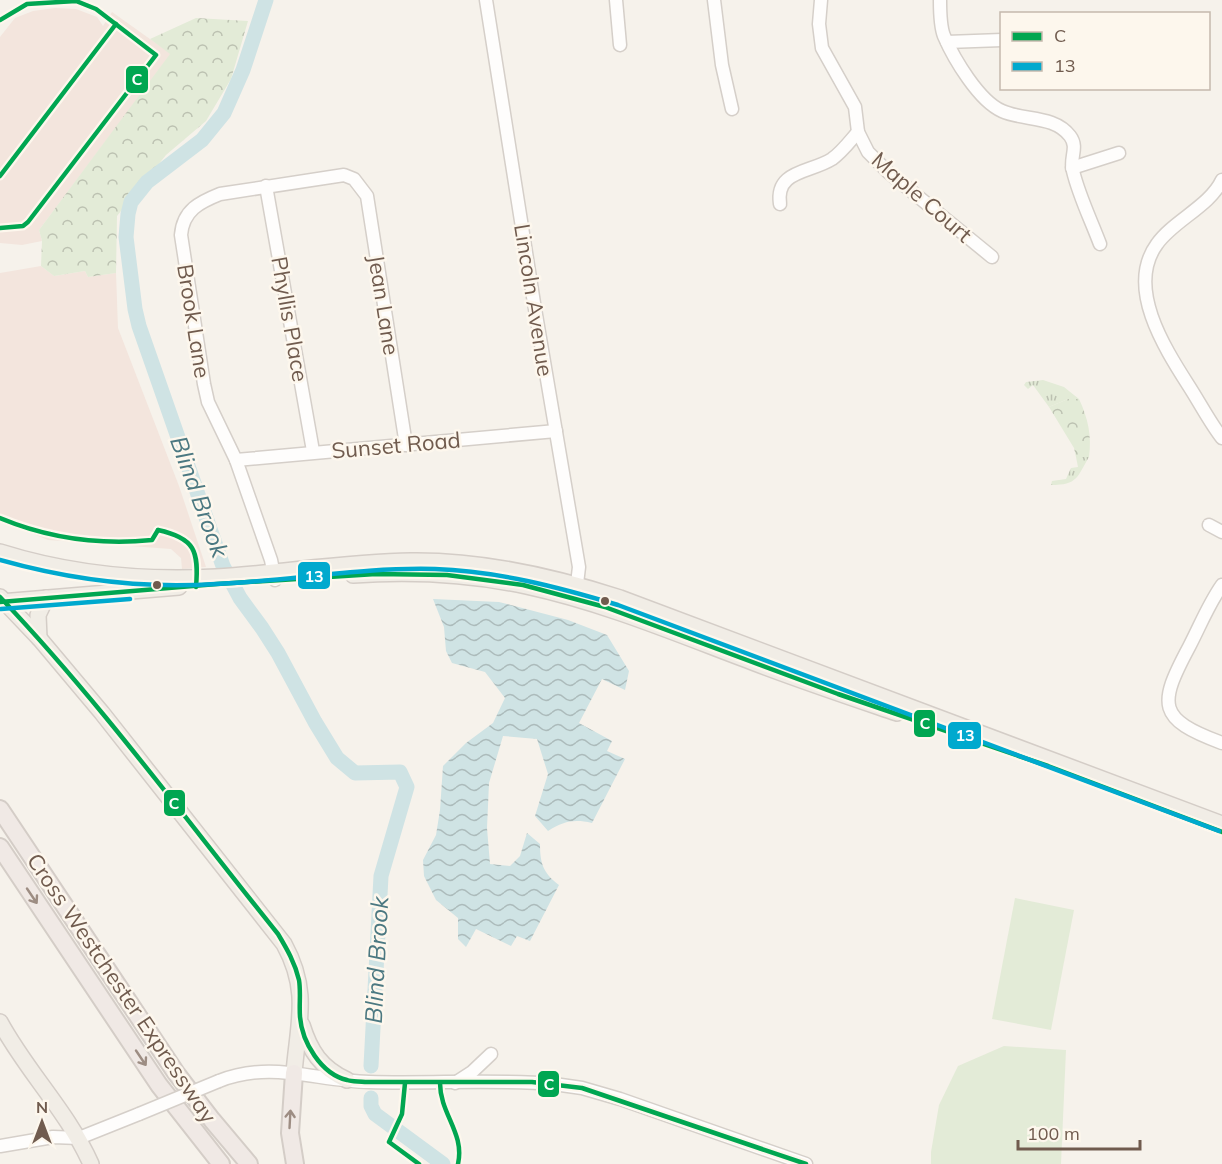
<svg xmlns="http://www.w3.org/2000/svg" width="1222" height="1164" font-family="Mulish,sans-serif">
<defs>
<pattern id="grass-tufts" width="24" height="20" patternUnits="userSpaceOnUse" patternTransform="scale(1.5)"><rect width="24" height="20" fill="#e3ebd7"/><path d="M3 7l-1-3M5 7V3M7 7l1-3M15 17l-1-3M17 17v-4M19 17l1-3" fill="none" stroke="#bcc1b1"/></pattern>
<pattern id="forest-crowns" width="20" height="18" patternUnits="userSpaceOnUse" patternTransform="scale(1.5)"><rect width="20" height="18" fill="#e3ebd7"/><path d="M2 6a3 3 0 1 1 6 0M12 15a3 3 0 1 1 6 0" fill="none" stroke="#bcc1b1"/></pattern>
<pattern id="water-waves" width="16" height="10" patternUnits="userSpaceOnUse" patternTransform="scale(1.5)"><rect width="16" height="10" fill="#cfe3e4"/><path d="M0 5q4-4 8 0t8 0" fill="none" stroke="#acbbbb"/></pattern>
</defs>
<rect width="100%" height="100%" fill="#f6f2eb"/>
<!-- commercial -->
<g fill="#f3e5dd">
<polygon points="55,8 76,9 97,17 103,26 112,12 171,54 39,230 42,241 22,245 0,243 0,37 15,18 33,11"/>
<polygon points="41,266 54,276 85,271 88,277 116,273 118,328 179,486 206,567 182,569 181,558 171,549 48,540 0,520 0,273"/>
</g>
<!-- grass -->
<g fill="url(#grass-tufts)">
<polygon points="1043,380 1064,387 1079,399 1068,399 1049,407 1033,385 1028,389 1024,385 1026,382"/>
<path d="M1076,457H1089C1077,477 1078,485 1051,485L1052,481L1066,479L1071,468L1078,467Z"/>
</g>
<!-- forest -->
<g fill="url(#forest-crowns)">
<polygon points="196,18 248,21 231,79 206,121 166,155 117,216 116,273 88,277 85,271 54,276 41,266 42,241 39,230 170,54 150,39"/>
<path d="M1068,399H1079C1088,418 1092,436 1089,457H1076L1074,448L1049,407Z"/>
</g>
<!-- park -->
<g fill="#e3ebd7">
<polygon points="1015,898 1074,910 1051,1030 992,1019"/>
<polygon points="1004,1046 1066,1050 1061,1164 931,1164 931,1152 939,1105 958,1066"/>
</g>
<!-- water -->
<path fill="url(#water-waves)" d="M433,599L499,602L568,620L607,635L629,671L625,690L602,679L579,723L612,741L607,751L625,759L592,823C574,819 564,821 548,831L535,816L548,774L537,739L503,736L489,783L487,828L490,864L510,866L520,856L527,833L540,844C540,863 543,873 559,885L530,941L517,936L511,946L476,929L466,947L458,939V918L436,900L424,876L423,860L436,835L440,810L443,766L466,743L493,723L505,698L485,672L452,663L446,651L444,627Z"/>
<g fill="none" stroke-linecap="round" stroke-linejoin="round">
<!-- river -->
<g stroke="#cfe3e4" stroke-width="15">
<polyline points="266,0 243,70 224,113 202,140 147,182 131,202 128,214 126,237 135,309 139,326 223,566 240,598 262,628 278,653 315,722 337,758 355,773 400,772 407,787 381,876 371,1066"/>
<polyline points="371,1098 371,1106 375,1114 443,1164"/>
</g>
<defs>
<g id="minor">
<polyline points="486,0 534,303 579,567 576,592"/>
<polyline points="616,0 620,45"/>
<polyline points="714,0 722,65 732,109"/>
<polyline points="821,0 819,24 822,48 855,107 858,132 868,152 888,172 992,257"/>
<path d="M940,0C940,11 940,26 944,36C954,59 979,101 1002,111C1024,121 1054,115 1070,136C1079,148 1069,158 1073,171C1079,196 1091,220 1100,244"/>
<polyline points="947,42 1002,40"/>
<polyline points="1072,168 1119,153"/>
<path d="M1222,180C1210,206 1173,221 1157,244C1124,289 1168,353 1192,391C1202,407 1211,424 1222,438"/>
<polyline points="266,186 313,451"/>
<path d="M780,204C775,170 810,173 832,159C842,152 850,141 858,132"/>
<polyline points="236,460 556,431"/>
<polyline points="1209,525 1222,532"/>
<path d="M275,580L271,560L236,460L208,402L204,384L181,235C183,210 200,202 220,194L344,175L354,179L367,196L406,445"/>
<path d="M1222,585C1208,605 1200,626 1189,647C1158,705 1157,719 1222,743"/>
<path d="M219,1081C271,1060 316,1081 369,1082C430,1084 492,1079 554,1084L582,1088L620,1099L806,1164"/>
<polyline points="455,1083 472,1072 491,1054"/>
<polyline points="0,1146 53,1137 79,1138 139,1114"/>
</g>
<g id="major">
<path d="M0,552C70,574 142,581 216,577C281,573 345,562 411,561C482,560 552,576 620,598L1222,824"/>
<path d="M353,575C410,571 470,574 526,586C605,603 680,635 755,663C802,681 850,697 897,713"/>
<path d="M0,597L39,638L102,713L284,944C310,991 298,1023 294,1073"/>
<polyline points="0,602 179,587"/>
<polyline points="39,638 38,615 46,598"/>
<path d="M0,1022C27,1072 68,1112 91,1164"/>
<path d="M302,1025C310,1051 321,1068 347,1080"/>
</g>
<g id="highway">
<polyline points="0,809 176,1073 212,1120 249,1164"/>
<polyline points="0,847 159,1085 221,1164"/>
<polyline points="294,1073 290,1133 295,1164"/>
</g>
</defs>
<!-- minor casing -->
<use href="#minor" stroke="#d5cfc9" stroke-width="15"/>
<!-- major casing -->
<use href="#major" stroke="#d4cdc7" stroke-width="18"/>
<!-- highway casing -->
<use href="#highway" stroke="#d4cdc7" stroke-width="20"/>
<!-- minor -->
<use href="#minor" stroke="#fefdfc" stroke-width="12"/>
<!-- major -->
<use href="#major" stroke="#f1ede6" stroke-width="15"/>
<!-- highway -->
<use href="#highway" stroke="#f0e9e5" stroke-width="16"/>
<defs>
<polyline id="minor-bridge" points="139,1114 219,1081"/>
</defs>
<!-- minor-bridge casing -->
<use href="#minor-bridge" stroke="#d5cfc9" stroke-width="15" stroke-linecap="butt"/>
<!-- minor-bridge -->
<use href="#minor-bridge" stroke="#fefdfc" stroke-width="12"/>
<defs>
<g id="bus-1">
<polyline points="0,20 27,4 76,1 96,9 156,55 28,222 23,226 0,228"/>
<polyline points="0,176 116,24"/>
<path d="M0,518C48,538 101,545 152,540L158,530"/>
<path d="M158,530C195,538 199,551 196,587"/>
<path d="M0,597C100,702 187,821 278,934C287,949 295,963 299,980C301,992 299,1004 300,1017C302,1042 321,1074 347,1080C352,1082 359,1081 365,1082H532L582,1088L806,1164"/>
<polyline points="0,602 217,584 376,574 447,575 523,585 605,607 838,694 1048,766 1222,832"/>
<polyline points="405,1083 402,1114 389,1142 419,1164"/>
<path d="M440,1083C440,1114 465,1133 458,1164"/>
</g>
<g id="bus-2">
<path d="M0,560C71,580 143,589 216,584C289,581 361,567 435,569C497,571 558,587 618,605L1219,831"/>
<polyline points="1,609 130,599"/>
</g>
</defs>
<!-- bus-1 casing -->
<use href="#bus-1" stroke="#fdf7ed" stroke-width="9"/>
<!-- bus-2 casing -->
<use href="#bus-2" stroke="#fdf7ed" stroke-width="9"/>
<!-- bus-1 -->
<use href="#bus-1" stroke="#00a651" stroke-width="4.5"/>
<!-- bus-2 -->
<use href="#bus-2" stroke="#00a9ce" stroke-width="4.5"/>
</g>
<!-- one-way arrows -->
<defs><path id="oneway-shaft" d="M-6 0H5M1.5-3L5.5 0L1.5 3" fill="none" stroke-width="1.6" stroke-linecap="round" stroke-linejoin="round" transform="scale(1.5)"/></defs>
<g stroke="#9d8d83">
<use href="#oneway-shaft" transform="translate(32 896) rotate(56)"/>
<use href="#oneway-shaft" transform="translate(141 1058) rotate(56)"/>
<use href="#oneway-shaft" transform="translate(290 1119) rotate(-87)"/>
</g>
<!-- markers -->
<g fill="#705b4e" stroke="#fdf7ed" stroke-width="2">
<circle cx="157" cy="585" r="5"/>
<circle cx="605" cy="601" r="5"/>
</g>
<g text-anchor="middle" stroke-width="5" stroke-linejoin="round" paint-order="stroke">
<!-- street labels -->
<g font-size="22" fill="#705b4e" stroke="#fdf7ed">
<text transform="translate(922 197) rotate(41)" y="8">Maple Court</text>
<text transform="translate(534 300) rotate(81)" y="8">Lincoln Avenue</text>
<text transform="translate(384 305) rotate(81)" y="8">Jean Lane</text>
<text transform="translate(290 319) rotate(80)" y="8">Phyllis Place</text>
<text transform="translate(194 321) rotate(81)" y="8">Brook Lane</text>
<text transform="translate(396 445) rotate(-5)" y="8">Sunset Road</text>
<text transform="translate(122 988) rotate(56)" y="8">Cross Westchester Expressway</text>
</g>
<!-- water labels -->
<g font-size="24" font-style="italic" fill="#4b7881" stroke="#fdf7ed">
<text transform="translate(199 497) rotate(70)" y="8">Blind Brook</text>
<text transform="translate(377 960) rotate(-87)" y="8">Blind Brook</text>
</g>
</g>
<g stroke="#fdf7ed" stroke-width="2">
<rect x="125" y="65" width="24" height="29" rx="6" fill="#00a651"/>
<rect x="297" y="561" width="34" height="29" rx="6" fill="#00a9ce"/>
<rect x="913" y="709" width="23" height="29" rx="6" fill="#00a651"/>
<rect x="947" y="721" width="35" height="29" rx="6" fill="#00a9ce"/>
<rect x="163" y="789" width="23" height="28" rx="6" fill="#00a651"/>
<rect x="537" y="1070" width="23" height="28" rx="6" fill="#00a651"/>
</g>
<g font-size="16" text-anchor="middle" font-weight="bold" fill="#fff">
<text x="137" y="85">C</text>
<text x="314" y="582">13</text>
<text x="925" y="729">C</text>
<text x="965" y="741">13</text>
<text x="174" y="809">C</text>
<text x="549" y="1090">C</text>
</g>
<!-- legend -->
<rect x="1000" y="12" width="210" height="78" fill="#fdf7ed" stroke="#c5b9ad" stroke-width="1.5"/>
<rect x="1012" y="32" width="30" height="9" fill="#00a651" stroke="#c5b9ad" stroke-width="1.5"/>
<text x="1054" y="42" font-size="18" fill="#705b4e">C</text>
<rect x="1012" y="62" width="30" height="9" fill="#00a9ce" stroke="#c5b9ad" stroke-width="1.5"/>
<text x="1054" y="72" font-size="18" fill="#705b4e">13</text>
<!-- north arrow -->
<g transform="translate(42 1122)" stroke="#fdf7ed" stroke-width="4.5" paint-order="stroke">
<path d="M0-4.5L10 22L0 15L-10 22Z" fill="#705b4e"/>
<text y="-9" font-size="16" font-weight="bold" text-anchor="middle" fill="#705b4e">N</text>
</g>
<!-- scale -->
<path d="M1018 1140v9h122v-9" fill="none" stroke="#705b4e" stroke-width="3"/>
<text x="1027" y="1140" font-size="18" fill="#705b4e" stroke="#fdf7ed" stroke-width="4.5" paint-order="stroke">100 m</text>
</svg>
